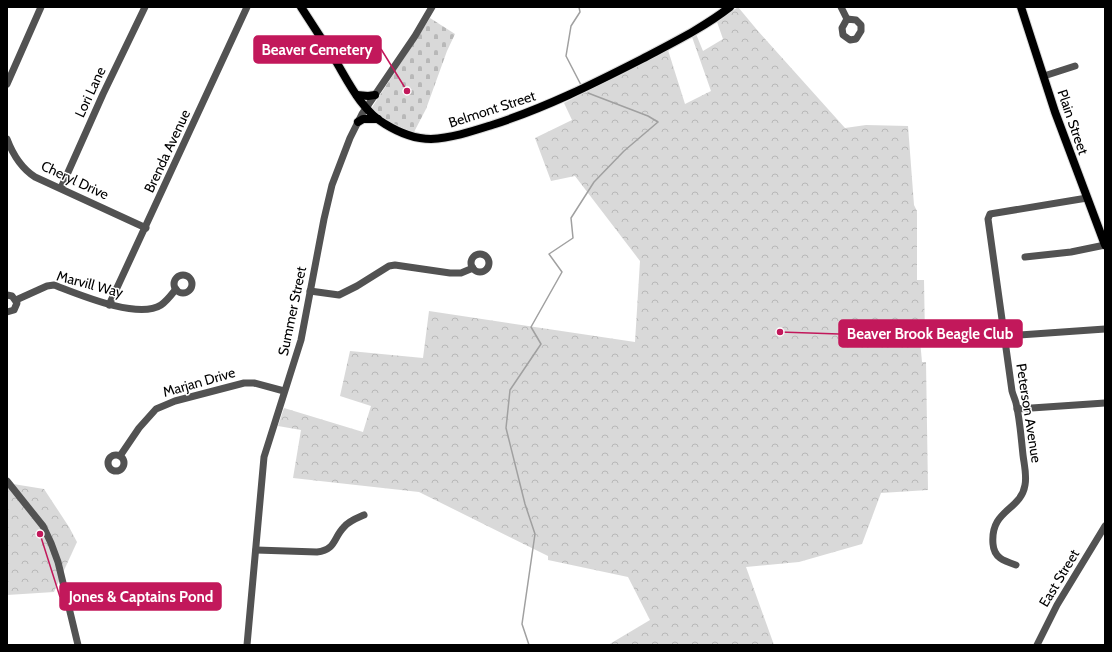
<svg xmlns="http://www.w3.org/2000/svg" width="1112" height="652" font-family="Cabin,sans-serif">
<defs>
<pattern id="cemetery-stones" width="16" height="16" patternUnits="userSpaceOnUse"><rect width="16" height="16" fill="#d9d9d9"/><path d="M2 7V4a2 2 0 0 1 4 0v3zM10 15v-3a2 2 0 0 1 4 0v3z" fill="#b8b8b8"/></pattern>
<pattern id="park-crowns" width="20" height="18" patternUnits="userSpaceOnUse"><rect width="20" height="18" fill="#d9d9d9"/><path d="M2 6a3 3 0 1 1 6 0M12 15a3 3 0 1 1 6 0" fill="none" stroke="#b8b8b8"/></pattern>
</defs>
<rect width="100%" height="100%" fill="#fff"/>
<!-- cemetery -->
<polygon fill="url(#cemetery-stones)" points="430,18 455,34 447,51 426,109 413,134 393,125 371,109"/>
<!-- park -->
<g fill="url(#park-crowns)">
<polygon points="738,7 758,31 845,128 866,125 908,126 914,205 917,211 917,280 924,280 925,339 920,340 922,362 926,362 928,490 881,493 862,544 799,562 746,567 774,645 608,645 650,620 628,577 548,560 548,556 419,492 293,478 301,430 278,426 284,408 363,432 371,406 340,396 350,351 423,358 429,311 635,342 640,261 575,176 551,181 535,138 572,120 564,103 668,50 685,104 711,91 692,37 696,34 703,51 723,39 717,22"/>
<polygon points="7,483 44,489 69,527 77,542 54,592 7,595"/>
</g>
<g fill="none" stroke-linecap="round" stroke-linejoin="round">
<!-- stream -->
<g stroke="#a0a0a0" stroke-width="1.5">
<polyline points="579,7 580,12 571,26 566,56 581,85"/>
<polyline points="529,645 522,624 535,534 525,504 506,428 510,390 541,344 531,327 562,272 549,254 573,238 571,218 594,182 624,151 658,122 648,116 588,93"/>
</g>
<defs>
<g id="major">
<path d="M301,7C312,24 323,41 334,58C348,81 361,110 385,124C398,132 415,139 431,139C452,138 473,131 492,125C545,108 593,84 642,59C672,43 703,28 730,7"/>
<polyline points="1021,7 1055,112 1105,245"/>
<polyline points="357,95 368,96 375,95"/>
<polyline points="358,122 363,119 378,119"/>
</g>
</defs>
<!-- major casing -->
<use href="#major" stroke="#dbdbdb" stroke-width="10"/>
<!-- minor -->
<g stroke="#525252" stroke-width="7">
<polyline points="841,7 847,19"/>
<polygon points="847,19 856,20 861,25 861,31 856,39 850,40 843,35 842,28"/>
<polyline points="1044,76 1075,66"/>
<polyline points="7,84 41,7"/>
<path d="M7,139C13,155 21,168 35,177L146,228"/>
<polyline points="61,188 103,94 145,7"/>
<circle cx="480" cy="263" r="9"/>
<polyline points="1025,257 1071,252 1105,245"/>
<circle cx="183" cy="284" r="9"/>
<polyline points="310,291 339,295 357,286 389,266 395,265 450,273 461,273 473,268"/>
<polyline points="7,295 12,296 17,303 14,310 7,312"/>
<path d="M16,300L47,286L54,285C78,294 138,320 161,305C167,301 172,294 176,289"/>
<polyline points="109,305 247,7"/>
<polyline points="1005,336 1105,329"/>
<polyline points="1017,409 1105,403"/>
<circle cx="116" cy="463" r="8"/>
<polyline points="120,456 139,428 156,409 175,401 244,383 254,383 284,391"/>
<polyline points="7,481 43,526 51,543 58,562 78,645"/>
<path d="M256,550L317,552C336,550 333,538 344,527C349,521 357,518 364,515"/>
<path d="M1016,565C1004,561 994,558 993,544C990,509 1021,511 1025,485C1027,475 1024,464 1023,455C1021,437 1020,420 1016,403C1015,399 1013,395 1012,391L988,219L990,214L1087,198"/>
<polyline points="247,645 264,457 301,340 324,219 332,185 350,138 362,114 415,36 432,7"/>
<polyline points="1037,645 1057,605 1105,526"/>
</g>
<!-- major -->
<use href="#major" stroke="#000" stroke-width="8"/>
</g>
<g text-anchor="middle" stroke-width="3" stroke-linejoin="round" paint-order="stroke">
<!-- street labels -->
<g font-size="14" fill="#000" stroke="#fff">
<text transform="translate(90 92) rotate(-65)" y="5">Lori Lane</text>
<text transform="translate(492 109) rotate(-18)" y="5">Belmont Street</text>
<text transform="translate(1073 122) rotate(71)" y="5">Plain Street</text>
<text transform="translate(167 151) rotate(-65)" y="5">Brenda Avenue</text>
<text transform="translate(75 180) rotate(25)" y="5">Cheryl Drive</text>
<text transform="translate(90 284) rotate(15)" y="5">Marvill Way</text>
<text transform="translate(292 311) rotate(-78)" y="5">Summer Street</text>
<text transform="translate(199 382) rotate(-16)" y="5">Marjan Drive</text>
<text transform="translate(1029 413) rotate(81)" y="5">Peterson Avenue</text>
<text transform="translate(1059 578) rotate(-59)" y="5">East Street</text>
</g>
</g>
<!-- callouts -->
<path fill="none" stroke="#c2185b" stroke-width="1.5" d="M407 91L381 49M780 332L839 334M40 534L60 597"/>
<g fill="#c2185b" stroke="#fff" stroke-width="1.5">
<circle cx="407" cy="91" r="4"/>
<circle cx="780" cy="332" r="4"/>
<circle cx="40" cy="534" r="4"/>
</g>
<g fill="#c2185b" stroke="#c2185b" stroke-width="1.5">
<rect x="254" y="36" width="127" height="27" rx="4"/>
<rect x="839" y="320" width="183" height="27" rx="4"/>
<rect x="60" y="583" width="161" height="27" rx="4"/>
</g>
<g font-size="15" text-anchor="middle" font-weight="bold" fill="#fff">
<text x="317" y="55">Beaver Cemetery</text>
<text x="930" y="339">Beaver Brook Beagle Club</text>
<text x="141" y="602">Jones &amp; Captains Pond</text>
</g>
<!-- border -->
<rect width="1112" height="652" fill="none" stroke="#000000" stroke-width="16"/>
</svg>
